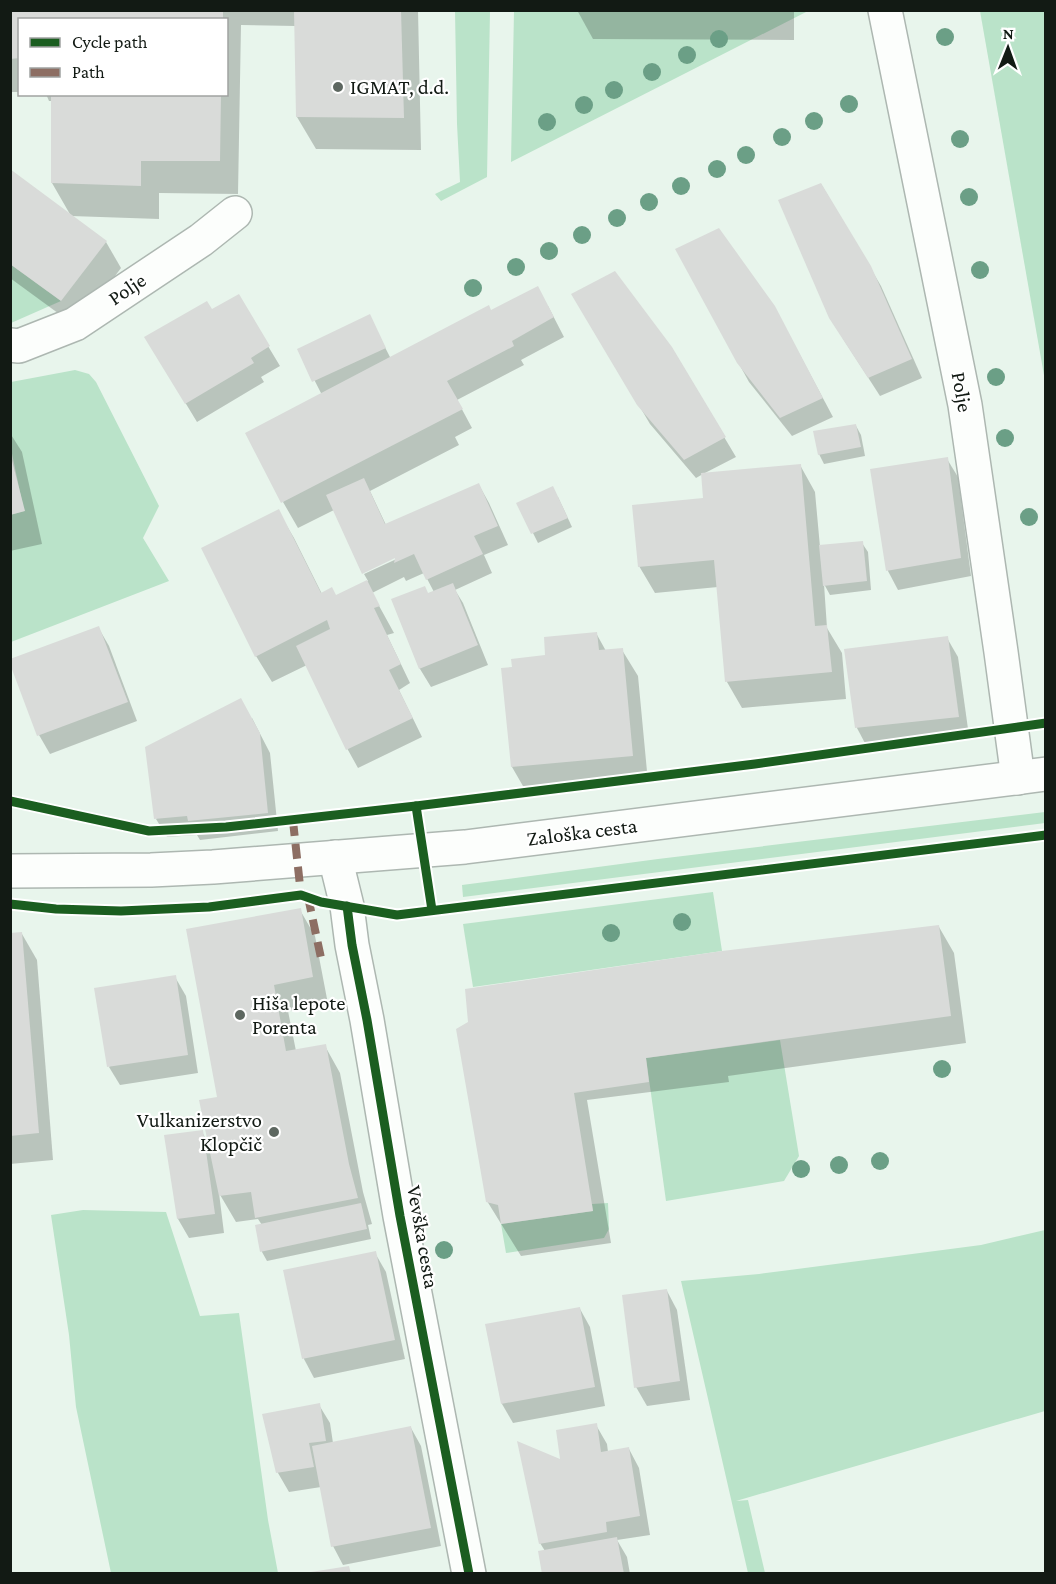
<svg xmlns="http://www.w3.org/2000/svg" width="1056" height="1584" font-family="'Crimson Pro',serif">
<rect width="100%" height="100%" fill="#e8f5ec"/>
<!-- green -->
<g fill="#bae3c9">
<polygon points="455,11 490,11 487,177 441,201 435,194 460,182 457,124"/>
<polygon points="514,11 514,10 808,11 511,162"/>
<polygon points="980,11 1045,11 1045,381"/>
<polygon points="10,264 61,301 11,323"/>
<polygon points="75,370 89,374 96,382 159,506 143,538 169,581 11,642 10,515 24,511 11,449 11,382"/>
<polygon points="1045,812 1045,823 463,897 462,885 658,859"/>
<polygon points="713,892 722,951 473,987 463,924"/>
<polygon points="780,1040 799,1156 784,1181 666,1201 646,1058"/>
<polygon points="608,1203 609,1229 604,1238 506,1253 501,1224 593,1211 592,1204"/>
<polygon points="83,1210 166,1212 200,1316 239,1313 268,1520 278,1573 111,1573 76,1407 69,1335 51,1215"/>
<polygon points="1045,1230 1045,1411 736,1501 748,1500 765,1573 748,1573 681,1281 759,1274 981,1245"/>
</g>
<!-- shadow -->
<g fill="#0003">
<polygon points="10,10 418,10 421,150 316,149 297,117 296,26 241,25 238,194 159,193 159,219 71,216 52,183 52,101 49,101 46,94 226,94 226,20 20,20 20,92 10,92"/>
<polygon points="577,10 794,10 794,40 593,39"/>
<polygon points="10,170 106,242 121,268 77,327 10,278"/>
<polygon points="821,184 881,286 922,378 880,396 842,337"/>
<polygon points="574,295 671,348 736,457 703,474 800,465 815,492 820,547 862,543 868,552 871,590 830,595 824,584 827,628 842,653 846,699 742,708 727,682 718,587 655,593 639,566 705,500 703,474 696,478 650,424"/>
<polygon points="238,296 280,366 261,377 264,382 197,422 157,356 211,311"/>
<polygon points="548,306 564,337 521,360 524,365 457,400 472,428 455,437 459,445 370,491 386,525 479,485 489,503 508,545 484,555 492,573 455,590 463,603 488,665 431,687 420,669 393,600 428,595 434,592 424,573 406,581 404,577 372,593 394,633 387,635 410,683 399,690 422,737 358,768 348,750 307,665 272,682 256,656 278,511 294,538 322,594 335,597 368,581 364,574 403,556 334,510 298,528 283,502 322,395 299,350 369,316 391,359 491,312"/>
<polygon points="785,327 833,417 792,436 749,382 738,362"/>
<polygon points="856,426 861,435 865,456 824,464 819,454"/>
<polygon points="10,433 22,452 42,544 10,551"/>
<polygon points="947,459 958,477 971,576 898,590 888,571 872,470"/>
<polygon points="558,497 572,527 538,543 518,503"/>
<polygon points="98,627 109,646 137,721 50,754 39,735"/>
<polygon points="596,633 606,651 622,650 638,676 648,782 527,793 512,767 547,656"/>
<polygon points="947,638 958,657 969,736 867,747 857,728 845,650"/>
<polygon points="252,718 270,753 278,831 200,840 197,835 167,837 156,819"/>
<polygon points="300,910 315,936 328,1004 288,1011 296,1051 325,1046 340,1073 363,1192 372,1224 368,1225 371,1239 267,1261 262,1252 257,1226 262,1225 258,1219 236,1222 219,1193 224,1233 189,1238 178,1219 166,1137 202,1132 209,1144 218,1099"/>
<polygon points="939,927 954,953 966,1043 728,1076 729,1082 587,1100 611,1243 521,1256 487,1201 457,1030"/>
<polygon points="10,934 22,934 37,960 53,1160 10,1164"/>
<polygon points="175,977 186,996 198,1073 120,1085 109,1067"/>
<polygon points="375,1253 386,1272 405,1359 314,1378 304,1359 285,1271"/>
<polygon points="667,1291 677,1310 690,1400 647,1406 636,1387"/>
<polygon points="580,1309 590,1327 605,1406 513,1423 502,1404 487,1326"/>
<polygon points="319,1405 330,1423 333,1443 411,1428 421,1446 441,1546 343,1565 333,1546 321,1487 289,1492 278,1473 264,1415"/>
<polygon points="596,1425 607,1444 608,1452 629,1449 639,1468 650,1535 617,1540 627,1557 630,1574 543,1574 545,1551 540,1543 562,1461"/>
</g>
<!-- building -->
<g fill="#d9dbd9">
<polygon points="10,10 223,10 223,20 20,20 20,58 10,59"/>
<polygon points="294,10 401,10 404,118 296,117"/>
<polygon points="51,94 221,94 220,161 141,161 141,186 51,183"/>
<polygon points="10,169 107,241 61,301 10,264"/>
<polygon points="821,183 871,266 912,359 868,378 829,318 778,200"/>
<polygon points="719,228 775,306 823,398 780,418 737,363 675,249"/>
<polygon points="615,271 672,347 726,437 684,460 637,405 571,294"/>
<polygon points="538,286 554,317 512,341 514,346 447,381 463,409 281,503 245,433 489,305 491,310"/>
<polygon points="239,294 270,346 251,358 254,363 185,404 144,337 207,301 212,309"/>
<polygon points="370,314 386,348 312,382 297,349"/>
<polygon points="856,424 861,447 818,455 813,431"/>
<polygon points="10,453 25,511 10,515"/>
<polygon points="948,457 961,558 886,571 870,469"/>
<polygon points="801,464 815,626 827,625 832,672 725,682 714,560 638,567 632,505 703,498 701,473"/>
<polygon points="364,478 385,524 479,483 498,526 474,536 483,554 426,580 414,554 394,563 395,558 362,574 326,495"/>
<polygon points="553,486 568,518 531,534 516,503"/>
<polygon points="279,509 321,593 332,587 336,595 367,580 380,606 374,608 401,664 389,670 413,718 346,750 296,646 330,629 327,620 255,657 201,548"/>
<polygon points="863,541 867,581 823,586 819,545"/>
<polygon points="453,583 478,645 419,669 391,599 425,586 428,593"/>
<polygon points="99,626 128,702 37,736 10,664 10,659"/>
<polygon points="597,632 599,650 623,648 633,756 511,767 501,668 512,667 511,659 545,655 544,637"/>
<polygon points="948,636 959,717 855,728 844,649"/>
<polygon points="241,698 260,733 268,813 188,821 187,816 154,819 145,747"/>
<polygon points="301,908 313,977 274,985 286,1051 326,1044 349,1164 358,1198 255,1218 251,1192 219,1196 199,1100 217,1097 186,929"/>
<polygon points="939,925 951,1016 646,1058 649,1082 574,1093 593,1211 501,1224 498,1205 486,1202 456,1029 468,1022 465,989 722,951"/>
<polygon points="22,932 39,1133 10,1136 10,933"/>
<polygon points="176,975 188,1055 107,1067 94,988"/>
<polygon points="203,1130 215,1214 177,1219 164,1135"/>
<polygon points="361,1203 367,1229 260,1252 255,1225"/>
<polygon points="376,1251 395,1340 302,1359 283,1270"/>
<polygon points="667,1289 680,1381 634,1388 622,1295"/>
<polygon points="580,1307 595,1387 501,1404 485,1324"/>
<polygon points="320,1403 326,1441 309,1443 314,1467 276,1473 262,1414"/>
<polygon points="597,1423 601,1452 629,1447 640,1516 606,1522 607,1532 539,1544 517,1441 560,1459 556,1430"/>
<polygon points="411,1426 431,1528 331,1547 312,1446"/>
<polygon points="617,1537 624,1574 542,1574 538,1551"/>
<polygon points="349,1566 351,1574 311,1574 311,1572"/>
</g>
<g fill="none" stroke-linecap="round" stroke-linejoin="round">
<defs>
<g id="minor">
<polyline points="885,10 965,405 1001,652 1018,778"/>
<polyline points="10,345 19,346 75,324 201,240 235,213"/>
<polyline points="335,857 347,906 352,945 367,1020 400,1216 469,1574"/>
</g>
<polyline id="secondary" points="10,871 151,870 213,867 465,847 1046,774"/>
</defs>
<!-- minor casing -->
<use href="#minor" stroke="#adb7b1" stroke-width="36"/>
<!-- secondary casing -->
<use href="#secondary" stroke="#adb7b1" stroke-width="36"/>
<!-- minor -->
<use href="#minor" stroke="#fcfefc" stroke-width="33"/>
<!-- secondary -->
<use href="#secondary" stroke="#fcfefc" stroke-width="33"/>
<!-- quiet -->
<g stroke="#8d6e63" stroke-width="8" stroke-dasharray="15 8" stroke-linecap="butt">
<polyline points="293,821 301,895"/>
<polyline points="308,897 321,958"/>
</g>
<defs>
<g id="cycleway">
<polyline points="10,801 149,831 226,827 416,806 755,764 1046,723"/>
<polyline points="416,806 432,910"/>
<polyline points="10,904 56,909 121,911 209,907 301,895 321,902 397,915 1046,835"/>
<polyline points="347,906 352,945 367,1020 400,1216 469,1574"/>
</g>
</defs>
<!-- cycleway casing -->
<use href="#cycleway" stroke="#fff" stroke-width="13"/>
<!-- cycleway -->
<use href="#cycleway" stroke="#1b5e20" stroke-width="9"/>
</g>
<!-- trees -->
<g fill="#6b9f86">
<circle cx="945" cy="37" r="9"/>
<circle cx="719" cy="39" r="9"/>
<circle cx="687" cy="55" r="9"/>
<circle cx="652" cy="72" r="9"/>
<circle cx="614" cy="90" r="9"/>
<circle cx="849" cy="104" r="9"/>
<circle cx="584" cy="105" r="9"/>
<circle cx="814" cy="121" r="9"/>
<circle cx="547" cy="122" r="9"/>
<circle cx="782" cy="137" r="9"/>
<circle cx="960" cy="139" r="9"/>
<circle cx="746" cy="155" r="9"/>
<circle cx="717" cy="169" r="9"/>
<circle cx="681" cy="186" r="9"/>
<circle cx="969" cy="197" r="9"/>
<circle cx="649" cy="202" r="9"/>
<circle cx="617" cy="218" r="9"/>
<circle cx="582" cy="235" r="9"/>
<circle cx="549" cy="251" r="9"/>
<circle cx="516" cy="267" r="9"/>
<circle cx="980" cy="270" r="9"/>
<circle cx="473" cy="288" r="9"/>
<circle cx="996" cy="377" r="9"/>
<circle cx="1005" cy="438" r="9"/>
<circle cx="1029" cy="517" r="9"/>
<circle cx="682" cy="922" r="9"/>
<circle cx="611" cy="933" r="9"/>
<circle cx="942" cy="1069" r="9"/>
<circle cx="880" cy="1161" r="9"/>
<circle cx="839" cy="1165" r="9"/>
<circle cx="801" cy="1169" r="9"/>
<circle cx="444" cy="1250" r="9"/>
</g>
<!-- markers -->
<g fill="#5d6760" stroke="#fff" stroke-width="2">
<circle cx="338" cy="87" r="6"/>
<circle cx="240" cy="1015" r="6"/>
<circle cx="274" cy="1132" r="6"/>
</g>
<g text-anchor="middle" stroke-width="4.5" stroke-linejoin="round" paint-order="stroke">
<!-- poi labels -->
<g font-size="21" fill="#121a14" stroke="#fff" text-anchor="start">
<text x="350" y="94">IGMAT, d.d.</text>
<text x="252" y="1010">Hiša lepote<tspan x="252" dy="24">Porenta</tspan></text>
<text x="262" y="1127" text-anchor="end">Vulkanizerstvo<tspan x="262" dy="24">Klopčič</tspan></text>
</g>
<!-- street labels -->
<g font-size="21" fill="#121a14" stroke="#fff">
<text transform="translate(127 289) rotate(-34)" y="7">Polje</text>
<text transform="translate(962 392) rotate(80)" y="7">Polje</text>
<text transform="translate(582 832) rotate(-7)" y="7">Zaloška cesta</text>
<text transform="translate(423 1237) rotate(80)" y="7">Vevška cesta</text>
</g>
</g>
<!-- border -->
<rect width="1056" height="1584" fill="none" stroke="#121a14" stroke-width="24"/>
<!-- legend -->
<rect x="18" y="18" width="210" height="78" fill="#ffffff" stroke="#a0a3a1" stroke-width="1.5"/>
<rect x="30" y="38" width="30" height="9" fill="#1b5e20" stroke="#a0a3a1" stroke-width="1.5"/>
<text x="72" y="48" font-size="18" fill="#121a14">Cycle path</text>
<rect x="30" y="68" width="30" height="9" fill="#8d6e63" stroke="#a0a3a1" stroke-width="1.5"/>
<text x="72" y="78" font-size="18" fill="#121a14">Path</text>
<!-- north arrow -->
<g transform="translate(1008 48) rotate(1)" stroke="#ffffff" stroke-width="4.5" paint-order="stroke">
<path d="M0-4.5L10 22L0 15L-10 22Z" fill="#121a14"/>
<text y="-9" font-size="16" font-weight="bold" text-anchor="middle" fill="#121a14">N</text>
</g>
</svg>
